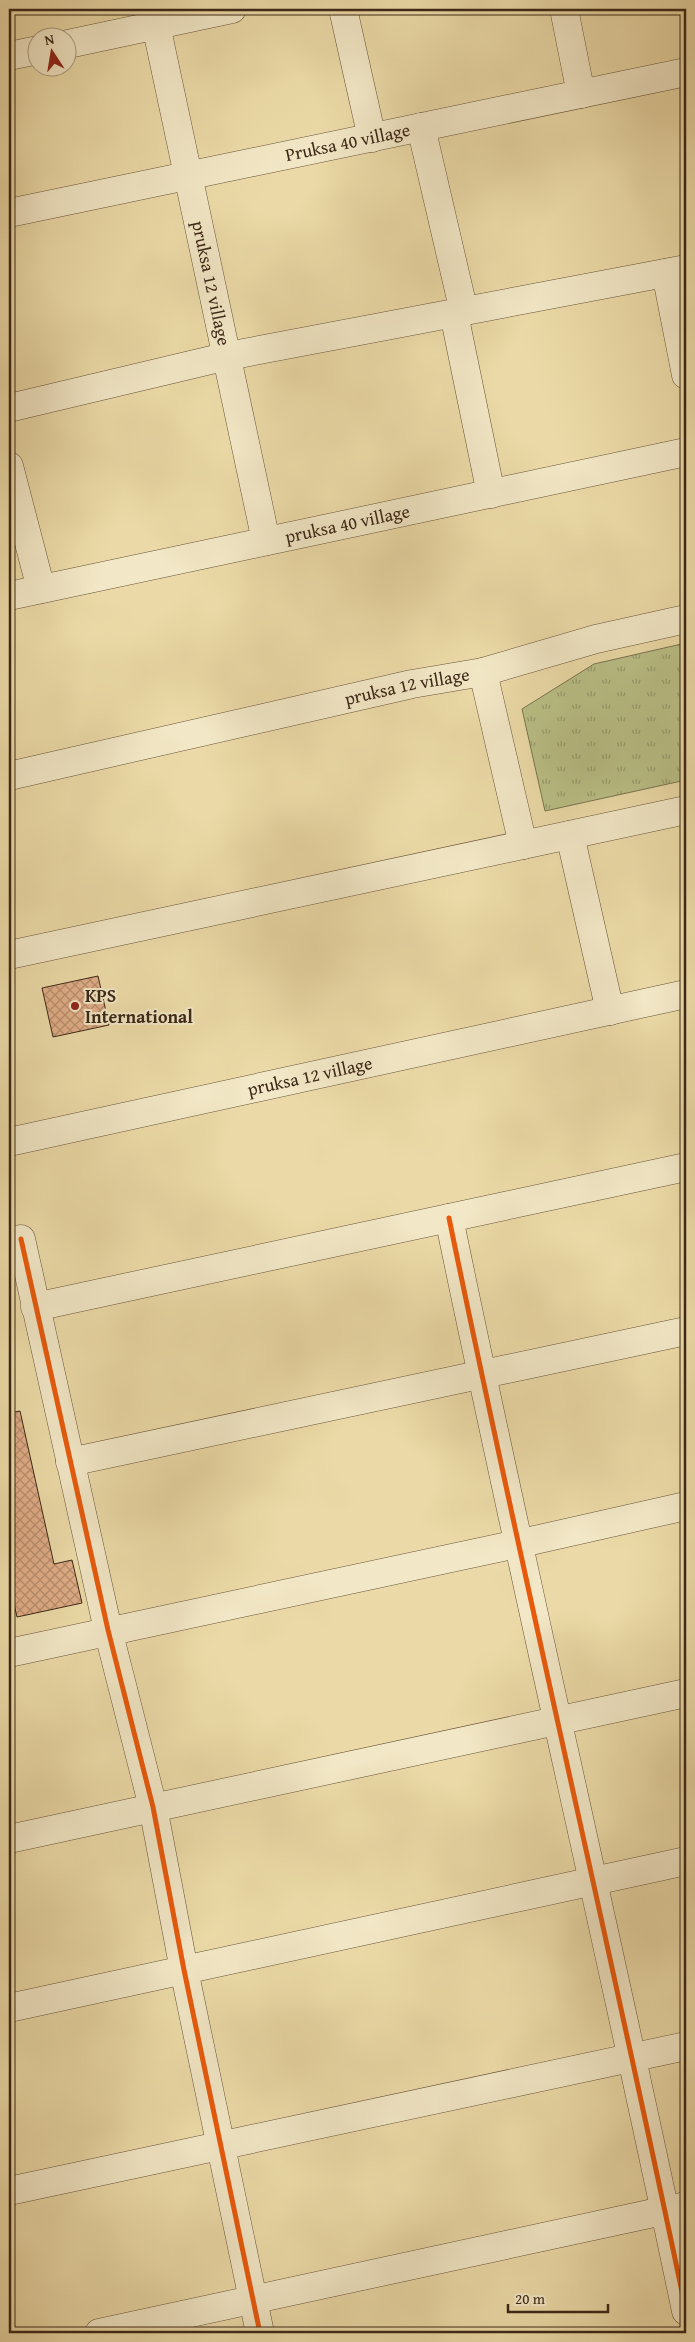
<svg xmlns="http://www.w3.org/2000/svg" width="695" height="2342" font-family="'Gentium Book Plus',serif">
<defs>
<pattern id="park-tufts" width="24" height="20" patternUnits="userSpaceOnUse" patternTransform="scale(1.25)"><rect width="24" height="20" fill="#b9bf86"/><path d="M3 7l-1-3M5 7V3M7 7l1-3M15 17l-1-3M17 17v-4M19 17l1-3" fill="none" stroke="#989b6d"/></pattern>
<pattern id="building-cross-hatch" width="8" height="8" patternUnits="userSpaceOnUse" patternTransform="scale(1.25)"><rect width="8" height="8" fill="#e0ad87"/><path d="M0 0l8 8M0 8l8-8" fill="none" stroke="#b78d6d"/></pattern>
</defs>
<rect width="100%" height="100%" fill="#ebdaa7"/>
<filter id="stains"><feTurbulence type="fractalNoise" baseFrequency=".004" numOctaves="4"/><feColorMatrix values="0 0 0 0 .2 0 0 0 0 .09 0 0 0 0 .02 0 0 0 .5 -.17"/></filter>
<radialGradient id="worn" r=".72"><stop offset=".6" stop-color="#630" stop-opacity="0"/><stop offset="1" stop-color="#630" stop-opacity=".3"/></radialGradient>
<!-- park -->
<polygon fill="url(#park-tufts)" stroke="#7a744e" points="686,643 686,780 545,811 522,709 594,664"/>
<!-- building -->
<g fill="url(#building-cross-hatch)" stroke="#3c2817">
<polygon points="98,976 109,1025 53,1037 42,988"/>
<polygon points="20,1411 54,1564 72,1560 82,1603 17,1617 9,1582 9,1413"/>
</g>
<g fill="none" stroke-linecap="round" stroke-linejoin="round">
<defs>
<g id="minor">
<polyline points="343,9 372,138"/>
<polyline points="564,9 581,94"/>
<path id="s1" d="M156,25L266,541"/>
<polyline points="68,44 232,9"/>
<polyline points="9,56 38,50"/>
<polyline points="421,127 464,312"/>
<path id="s2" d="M9,213L686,72"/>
<polyline points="666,273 686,375"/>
<polyline points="454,314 491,494"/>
<polyline points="9,408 228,356 686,269"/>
<polyline points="9,466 41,589"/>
<path id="s3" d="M9,596L686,452"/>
<polyline points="483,672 523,845"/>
<path id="s4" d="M9,776L412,684L483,672L596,639L686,619"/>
<polyline points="570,835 610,1011"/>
<polyline points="9,955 686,810"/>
<path id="s5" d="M9,1142L686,994"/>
<path d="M449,1218C524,1583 610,1946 686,2311"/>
<polyline points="21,1239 108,1630 153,1807 184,1970 260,2333"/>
<polyline points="35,1307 686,1167"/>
<polyline points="70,1462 686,1331"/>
<polyline points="9,1653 517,1544 686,1506"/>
<polyline points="9,1839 686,1693"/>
<polyline points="9,2008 686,1861"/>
<polyline points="9,2191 686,2046"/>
<polyline points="99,2333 686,2206"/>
</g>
</defs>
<!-- minor casing -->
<use href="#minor" stroke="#68543b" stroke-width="29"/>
<!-- minor -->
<use href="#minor" stroke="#f2e7c6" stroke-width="28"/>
<defs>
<g id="cycleway">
<path d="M449,1218C524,1583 610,1946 686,2311"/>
<polyline points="21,1239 108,1630 153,1807 184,1970 260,2333"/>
</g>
</defs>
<!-- cycleway casing -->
<use href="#cycleway" stroke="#f2e7c6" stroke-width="8"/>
<!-- cycleway -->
<use href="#cycleway" stroke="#e8590c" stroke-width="5"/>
</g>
<!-- markers -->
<circle fill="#8f2418" stroke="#f2e7c6" stroke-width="2" cx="75" cy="1006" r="5"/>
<g text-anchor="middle" stroke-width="4" stroke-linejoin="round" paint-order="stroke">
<!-- street labels -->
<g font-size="18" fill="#3c2817" stroke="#f2e7c6">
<text dy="6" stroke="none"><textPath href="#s2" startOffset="346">Pruksa 40 village</textPath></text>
<text dy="6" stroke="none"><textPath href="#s1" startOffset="264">pruksa 12 village</textPath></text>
<text dy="6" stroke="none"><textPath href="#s3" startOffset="346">pruksa 40 village</textPath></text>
<text dy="6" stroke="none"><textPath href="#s4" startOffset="408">pruksa 12 village</textPath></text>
<text dy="6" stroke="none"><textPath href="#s5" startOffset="308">pruksa 12 village</textPath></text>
</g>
<!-- poi labels -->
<g font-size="18" font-weight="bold" fill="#3c2817" stroke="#f2e7c6" text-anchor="start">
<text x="85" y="1002">KPS<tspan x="85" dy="21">International</tspan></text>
</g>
</g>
<!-- margin -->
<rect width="695" height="2342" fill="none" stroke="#ebdaa7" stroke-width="30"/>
<rect x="10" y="10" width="675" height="2322" fill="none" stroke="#3c2817" stroke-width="2.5"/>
<rect x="15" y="15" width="665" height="2312" fill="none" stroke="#3c2817"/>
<!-- north arrow -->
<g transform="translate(52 52) rotate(348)"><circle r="24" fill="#f2e7c6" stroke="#a99b80"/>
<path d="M0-4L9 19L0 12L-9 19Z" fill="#8f2418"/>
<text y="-8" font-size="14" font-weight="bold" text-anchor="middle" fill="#3c2817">N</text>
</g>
<!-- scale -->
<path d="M508 2304v8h100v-8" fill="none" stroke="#3c2817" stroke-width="2.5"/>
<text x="515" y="2304" font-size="15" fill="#3c2817" stroke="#f2e7c6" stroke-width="4" paint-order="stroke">20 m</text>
<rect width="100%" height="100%" filter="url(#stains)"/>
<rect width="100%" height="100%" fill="url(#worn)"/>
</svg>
